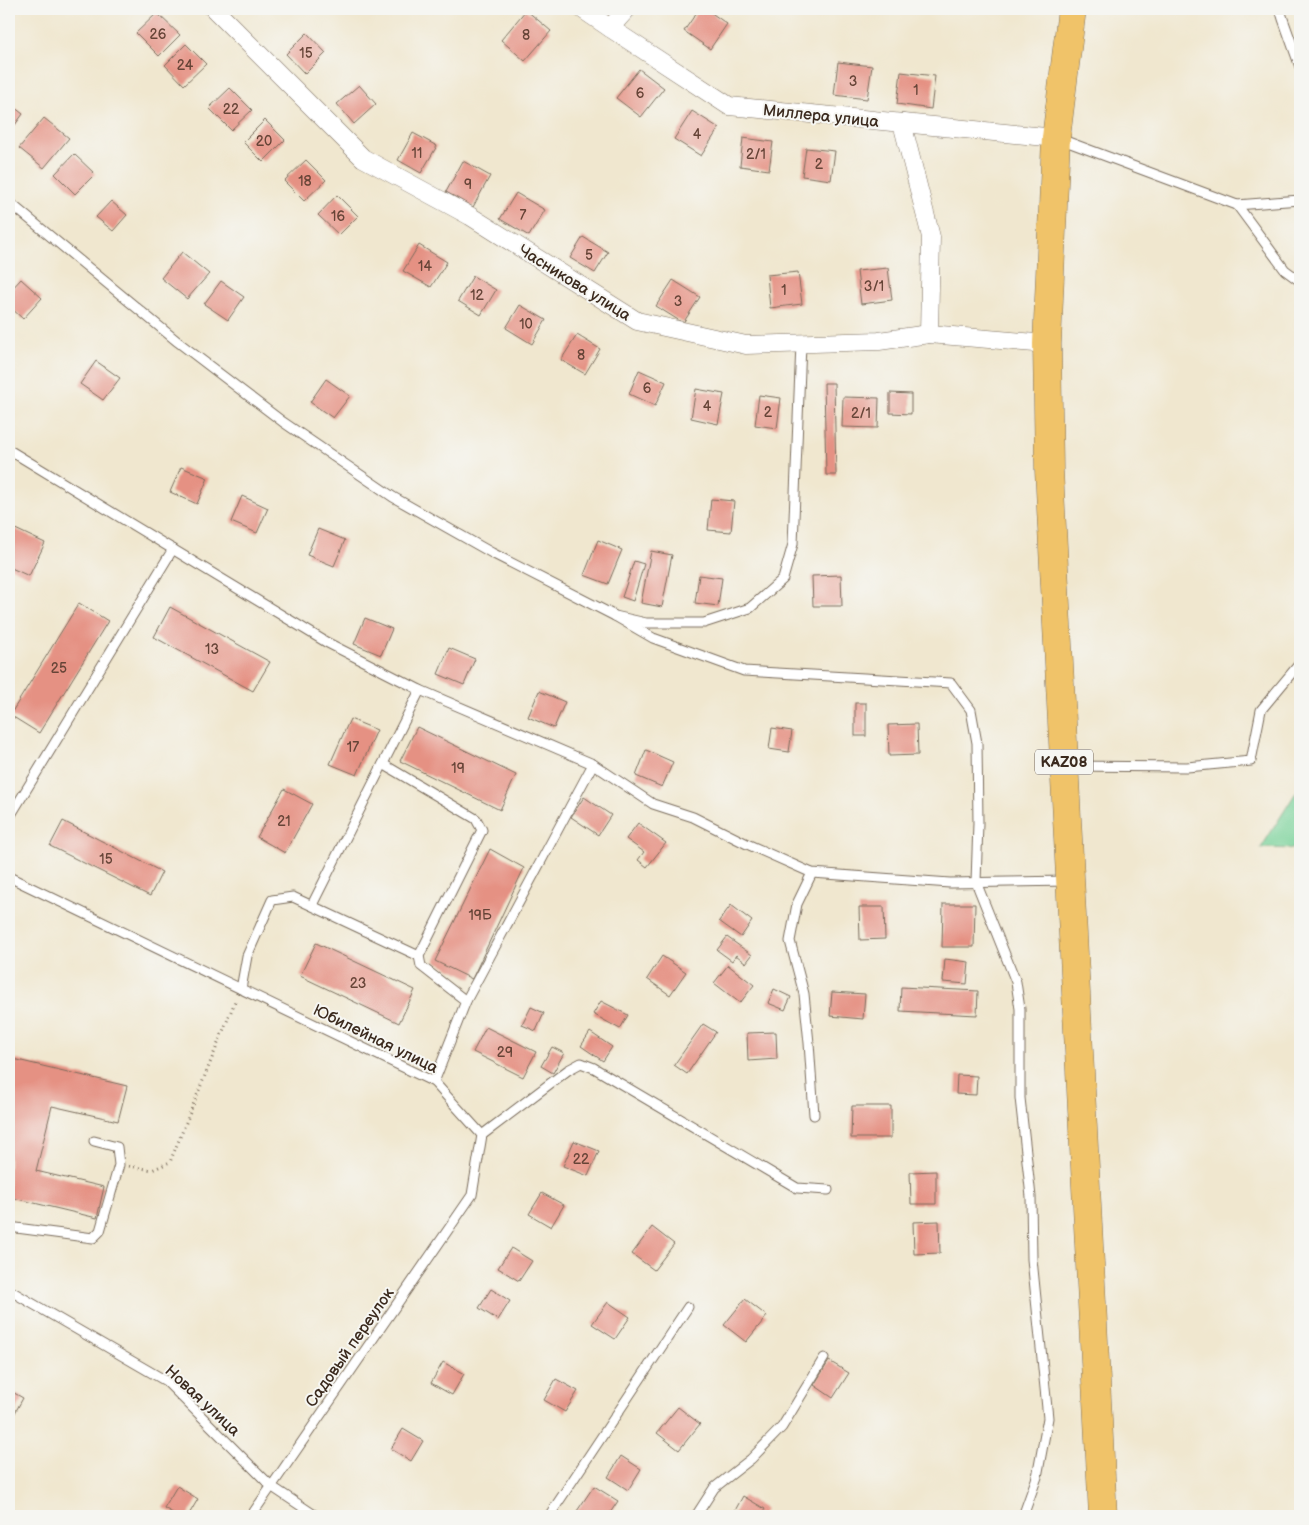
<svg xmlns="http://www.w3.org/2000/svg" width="1309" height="1525" font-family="'Balsamiq Sans',sans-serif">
<rect width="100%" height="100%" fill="#f6f6f2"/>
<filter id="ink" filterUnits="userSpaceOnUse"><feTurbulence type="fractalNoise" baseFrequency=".02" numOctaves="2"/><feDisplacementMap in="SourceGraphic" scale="10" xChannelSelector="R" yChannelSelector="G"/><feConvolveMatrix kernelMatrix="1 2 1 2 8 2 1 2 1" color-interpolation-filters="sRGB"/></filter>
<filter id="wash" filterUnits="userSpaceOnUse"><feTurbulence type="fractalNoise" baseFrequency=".0096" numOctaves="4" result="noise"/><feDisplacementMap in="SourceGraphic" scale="20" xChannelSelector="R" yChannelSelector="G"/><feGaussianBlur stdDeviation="1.12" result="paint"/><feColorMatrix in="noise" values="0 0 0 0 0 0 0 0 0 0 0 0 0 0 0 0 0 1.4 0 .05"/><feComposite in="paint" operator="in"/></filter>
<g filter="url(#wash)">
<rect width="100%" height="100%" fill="#f0e7cf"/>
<!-- green -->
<polygon fill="#77d198" stroke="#597e5b" points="1300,786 1300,849 1261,848"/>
<g id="blocks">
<!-- building -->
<g fill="#e59183">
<polygon points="699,9 706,9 727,24 710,49 684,31"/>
<polygon points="526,10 551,31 525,61 501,40"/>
<polygon points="157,13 180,35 159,56 136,33"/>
<polygon points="307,33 326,53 305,74 286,54"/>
<polygon points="186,44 206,64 184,85 165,65"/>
<polygon points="838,62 872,66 867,99 834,95"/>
<polygon points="639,69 664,88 641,117 616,98"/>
<polygon points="901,72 935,76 931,109 897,104"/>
<polygon points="359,85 376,104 354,124 337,104"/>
<polygon points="230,88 252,110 231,130 209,108"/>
<polygon points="14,107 23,114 9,133 9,114"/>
<polygon points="692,111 719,128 701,156 674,139"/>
<polygon points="44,118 69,138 44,168 19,148"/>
<polygon points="265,120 285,140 263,162 243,142"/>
<polygon points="413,133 437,146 421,173 398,160"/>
<polygon points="743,138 773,142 769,170 740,166"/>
<polygon points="806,148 835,151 831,180 802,176"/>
<polygon points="74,154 95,174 75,194 55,174"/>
<polygon points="306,160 326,180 304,201 284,181"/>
<polygon points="463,161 490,176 473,207 446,192"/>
<polygon points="516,193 545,210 529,236 500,219"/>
<polygon points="337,195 358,216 339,235 318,215"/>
<polygon points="111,201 127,215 113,231 96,217"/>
<polygon points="583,237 608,252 595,273 570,258"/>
<polygon points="419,245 447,262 431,287 403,271"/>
<polygon points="182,252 209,274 187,299 161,278"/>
<polygon points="888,268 892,300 861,304 857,271"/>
<polygon points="798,272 802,304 770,308 767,275"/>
<polygon points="473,276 496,290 481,315 458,301"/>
<polygon points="21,279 42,298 23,319 9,306 9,292"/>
<polygon points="673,280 700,297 683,323 656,306"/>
<polygon points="221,281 244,297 228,320 204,304"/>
<polygon points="520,305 546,320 532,344 506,328"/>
<polygon points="577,335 600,349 585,374 561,360"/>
<polygon points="96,361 120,378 103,400 80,384"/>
<polygon points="639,370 666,382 655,406 629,394"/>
<polygon points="326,379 350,396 333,418 310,402"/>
<polygon points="824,383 834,383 836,475 826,475"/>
<polygon points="696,389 724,394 718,424 691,418"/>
<polygon points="890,393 911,394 911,414 890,413"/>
<polygon points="759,395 781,398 777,428 755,425"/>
<polygon points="843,397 879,398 878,428 842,427"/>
<polygon points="181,467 208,478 197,504 170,492"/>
<polygon points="242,496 268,508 257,533 231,522"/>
<polygon points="711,499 734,501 731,532 708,530"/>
<polygon points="9,526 45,543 29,576 9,567"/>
<polygon points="318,529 345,540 334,566 307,555"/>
<polygon points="598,540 622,550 608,584 584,575"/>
<polygon points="651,551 672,555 662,607 641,603"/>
<polygon points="634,561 644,564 633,601 622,597"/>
<polygon points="699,575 722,578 718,606 695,603"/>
<polygon points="841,575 842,606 813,606 812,576"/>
<polygon points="79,603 108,621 39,733 10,715"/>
<polygon points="170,607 270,662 253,691 154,637"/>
<polygon points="365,618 392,629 381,655 354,644"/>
<polygon points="449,648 475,659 464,685 438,674"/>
<polygon points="539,691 565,702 554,728 528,717"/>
<rect x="855" y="703" width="11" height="33"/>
<polygon points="350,719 377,730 357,775 330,764"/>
<polygon points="917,724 918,755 889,756 888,725"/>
<polygon points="417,727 516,775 500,810 400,761"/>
<polygon points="772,728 792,731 789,752 769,749"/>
<polygon points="646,750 673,762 662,787 636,776"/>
<polygon points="284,789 312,804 285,853 257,837"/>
<polygon points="584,797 611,815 598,835 571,817"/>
<polygon points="63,821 162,872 150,896 50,846"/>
<polygon points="638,823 666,843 647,867 638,860 644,852 626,839"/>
<polygon points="490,849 524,868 472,979 435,961"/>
<polygon points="943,904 975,904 974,947 942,947"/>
<polygon points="731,905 752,921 741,937 719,921"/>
<polygon points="859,907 884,907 885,939 860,940"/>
<polygon points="727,937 752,955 746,963 736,955 732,961 717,950"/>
<polygon points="316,943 415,990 399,1023 300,976"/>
<polygon points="662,956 686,972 670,995 647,979"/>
<polygon points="945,959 969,962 967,984 943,982"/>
<polygon points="728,965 754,985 740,1003 714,983"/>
<polygon points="901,987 978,991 977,1015 900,1011"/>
<polygon points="774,989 791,997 785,1010 768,1003"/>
<polygon points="832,992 865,994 863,1019 830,1016"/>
<polygon points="601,1001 628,1015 620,1029 593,1014"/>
<polygon points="531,1007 544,1013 536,1031 522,1025"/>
<polygon points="703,1024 716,1032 687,1074 674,1065"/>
<polygon points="486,1027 536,1052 523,1077 473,1052"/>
<polygon points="590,1032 612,1047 603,1061 581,1046"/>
<polygon points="776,1032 777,1059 748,1061 747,1033"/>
<polygon points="552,1047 564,1053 553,1073 541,1066"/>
<polygon points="9,1058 127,1086 118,1121 52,1106 36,1171 104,1187 97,1218 9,1197 9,1100 10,1094 9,1094"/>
<polygon points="957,1075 977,1076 976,1095 956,1094"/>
<polygon points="852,1106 891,1106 891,1138 851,1138"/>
<polygon points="574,1141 599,1151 588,1176 563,1166"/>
<polygon points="936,1171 936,1204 911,1204 910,1172"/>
<polygon points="542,1193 564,1205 551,1227 529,1214"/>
<polygon points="939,1221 940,1253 914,1254 913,1222"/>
<polygon points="652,1227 674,1244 654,1270 632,1254"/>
<polygon points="511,1248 532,1261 519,1281 498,1268"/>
<polygon points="491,1289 510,1301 498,1320 479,1308"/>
<polygon points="745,1299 767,1316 746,1342 724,1325"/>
<polygon points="608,1302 630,1317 615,1339 592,1324"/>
<polygon points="829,1361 849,1373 833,1398 814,1385"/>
<polygon points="443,1362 464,1374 452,1395 431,1383"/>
<polygon points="556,1379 578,1391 565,1412 544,1400"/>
<polygon points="9,1390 23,1398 10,1422 9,1421"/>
<polygon points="678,1407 700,1424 679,1450 657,1433"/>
<polygon points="403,1429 423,1441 411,1461 391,1449"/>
<polygon points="621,1456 641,1469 628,1490 608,1477"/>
<polygon points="177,1486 198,1499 188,1516 178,1516 164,1508"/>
<polygon points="594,1486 618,1501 608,1516 579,1516 575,1514"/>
<polygon points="743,1496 765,1509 761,1516 732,1516"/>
</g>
</g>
</g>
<g filter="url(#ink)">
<use href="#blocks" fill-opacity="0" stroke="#7a6c5c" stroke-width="1"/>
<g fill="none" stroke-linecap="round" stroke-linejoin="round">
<defs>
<g id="lane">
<polyline points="1280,9 1283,19 1300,67"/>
<polyline points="1060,139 1237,205 1300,200"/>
<polyline points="9,202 178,342 283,422 393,497 492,553 615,616 646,623 704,623 750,608 783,579 793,544 801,344"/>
<polyline points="1237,205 1285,270 1300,281"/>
<polyline points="9,450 326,642 420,690 312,905"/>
<polyline points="615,616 653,638 744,671 951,683 971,710 977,743 978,823 976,882 1016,982 1020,1009 1020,1098 1031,1197 1032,1259 1048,1418 1037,1477 1023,1516"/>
<polyline points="420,690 593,764 466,1001 434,1082"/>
<polyline points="383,764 476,819 482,830 419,956 421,966 466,1001"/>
<polyline points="593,764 653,804 693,817 747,844 812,873 950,883 1067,881"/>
<polyline points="1067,766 1187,767 1251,761 1261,710 1300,663"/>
<polyline points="9,818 173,549"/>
<polyline points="812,873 797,904 790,941 804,994 809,1043 814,1115"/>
<polyline points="9,877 434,1082 482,1135 472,1195 251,1516"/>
<polyline points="241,989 247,956 272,900 293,897 419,956"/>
<polyline points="482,1135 568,1070 581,1063 594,1068 797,1188 828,1190"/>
<polyline points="9,1227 93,1238 100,1231 119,1165 117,1147 94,1141"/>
<polyline points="9,1290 166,1381 271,1486 316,1516"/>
<polyline points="549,1516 688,1307"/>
<polyline points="696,1516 714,1488 751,1459 782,1427 824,1358"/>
</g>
<g id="street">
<polyline points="214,9 363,158 470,216 637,321 746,345 879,341 929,334 1047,344"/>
<polyline points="582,9 610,28 729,106 1056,138"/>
<polyline points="610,28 627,9"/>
<polyline points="902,123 931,237 929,334"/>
</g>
<polyline id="highway" points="1072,9 1056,138 1047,344 1049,470 1103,1516"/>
</defs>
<!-- lane casing -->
<use href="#lane" stroke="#7a6c5c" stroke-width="11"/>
<!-- street casing -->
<use href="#street" stroke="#7a6c5c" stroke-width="19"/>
<!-- highway casing -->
<use href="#highway" stroke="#7a6c5c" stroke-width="29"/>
<!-- path -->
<polyline stroke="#7a6c5c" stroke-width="3" stroke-dasharray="1 4" stroke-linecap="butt" points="129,1166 152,1170 170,1162 236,999"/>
<!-- lane -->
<use href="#lane" stroke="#fff" stroke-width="9"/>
<!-- street -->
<use href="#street" stroke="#fff" stroke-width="18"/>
<!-- highway -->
<use href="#highway" stroke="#f0c369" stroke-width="28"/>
</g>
</g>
<g text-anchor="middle" stroke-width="4" stroke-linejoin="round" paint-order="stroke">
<!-- number labels -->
<g font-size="14" fill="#664437">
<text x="158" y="39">26</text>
<text x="526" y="40">8</text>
<text x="306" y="58">15</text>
<text x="185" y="70">24</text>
<text x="853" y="86">3</text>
<text x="916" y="95">1</text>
<text x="640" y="98">6</text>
<text x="231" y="114">22</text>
<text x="697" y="139">4</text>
<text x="264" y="146">20</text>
<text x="417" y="158">11</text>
<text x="756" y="159">2/1</text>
<text x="819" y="169">2</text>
<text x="305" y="186">18</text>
<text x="468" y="189">9</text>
<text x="523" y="220">7</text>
<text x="338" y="221">16</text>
<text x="589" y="260">5</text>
<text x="425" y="271">14</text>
<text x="874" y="291">3/1</text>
<text x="784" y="295">1</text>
<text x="477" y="300">12</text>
<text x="678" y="306">3</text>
<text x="526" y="329">10</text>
<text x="581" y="360">8</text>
<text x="647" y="393">6</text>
<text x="707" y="411">4</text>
<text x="768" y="417">2</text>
<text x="861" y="418">2/1</text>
<text x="212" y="654">13</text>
<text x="59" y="673">25</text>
<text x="353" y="752">17</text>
<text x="458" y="773">19</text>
<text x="284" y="826">21</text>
<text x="106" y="864">15</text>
<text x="480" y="920">19Б</text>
<text x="358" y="988">23</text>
<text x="505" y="1057">29</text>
<text x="581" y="1164">22</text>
</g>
<!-- shield labels -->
<rect fill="#f6f6f2" stroke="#73675e" stroke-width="1" x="1035" y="749.5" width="58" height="25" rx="4"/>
<g font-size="15" font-weight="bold" fill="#3b2a1e">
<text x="1064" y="767">KAZ08</text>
</g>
<!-- street labels -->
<g font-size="16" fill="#3b2a1e" stroke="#f6f6f2">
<text transform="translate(821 115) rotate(6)" y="6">Миллера улица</text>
<text transform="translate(575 282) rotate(32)" y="6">Часникова улица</text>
<text transform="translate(376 1038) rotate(26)" y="6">Юбилейная улица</text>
<text transform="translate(349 1347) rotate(-55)" y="6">Садовый переулок</text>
<text transform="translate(203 1400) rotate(43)" y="6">Новая улица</text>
</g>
</g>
<!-- margin -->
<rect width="1309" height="1525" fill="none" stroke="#f6f6f2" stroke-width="30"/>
</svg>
